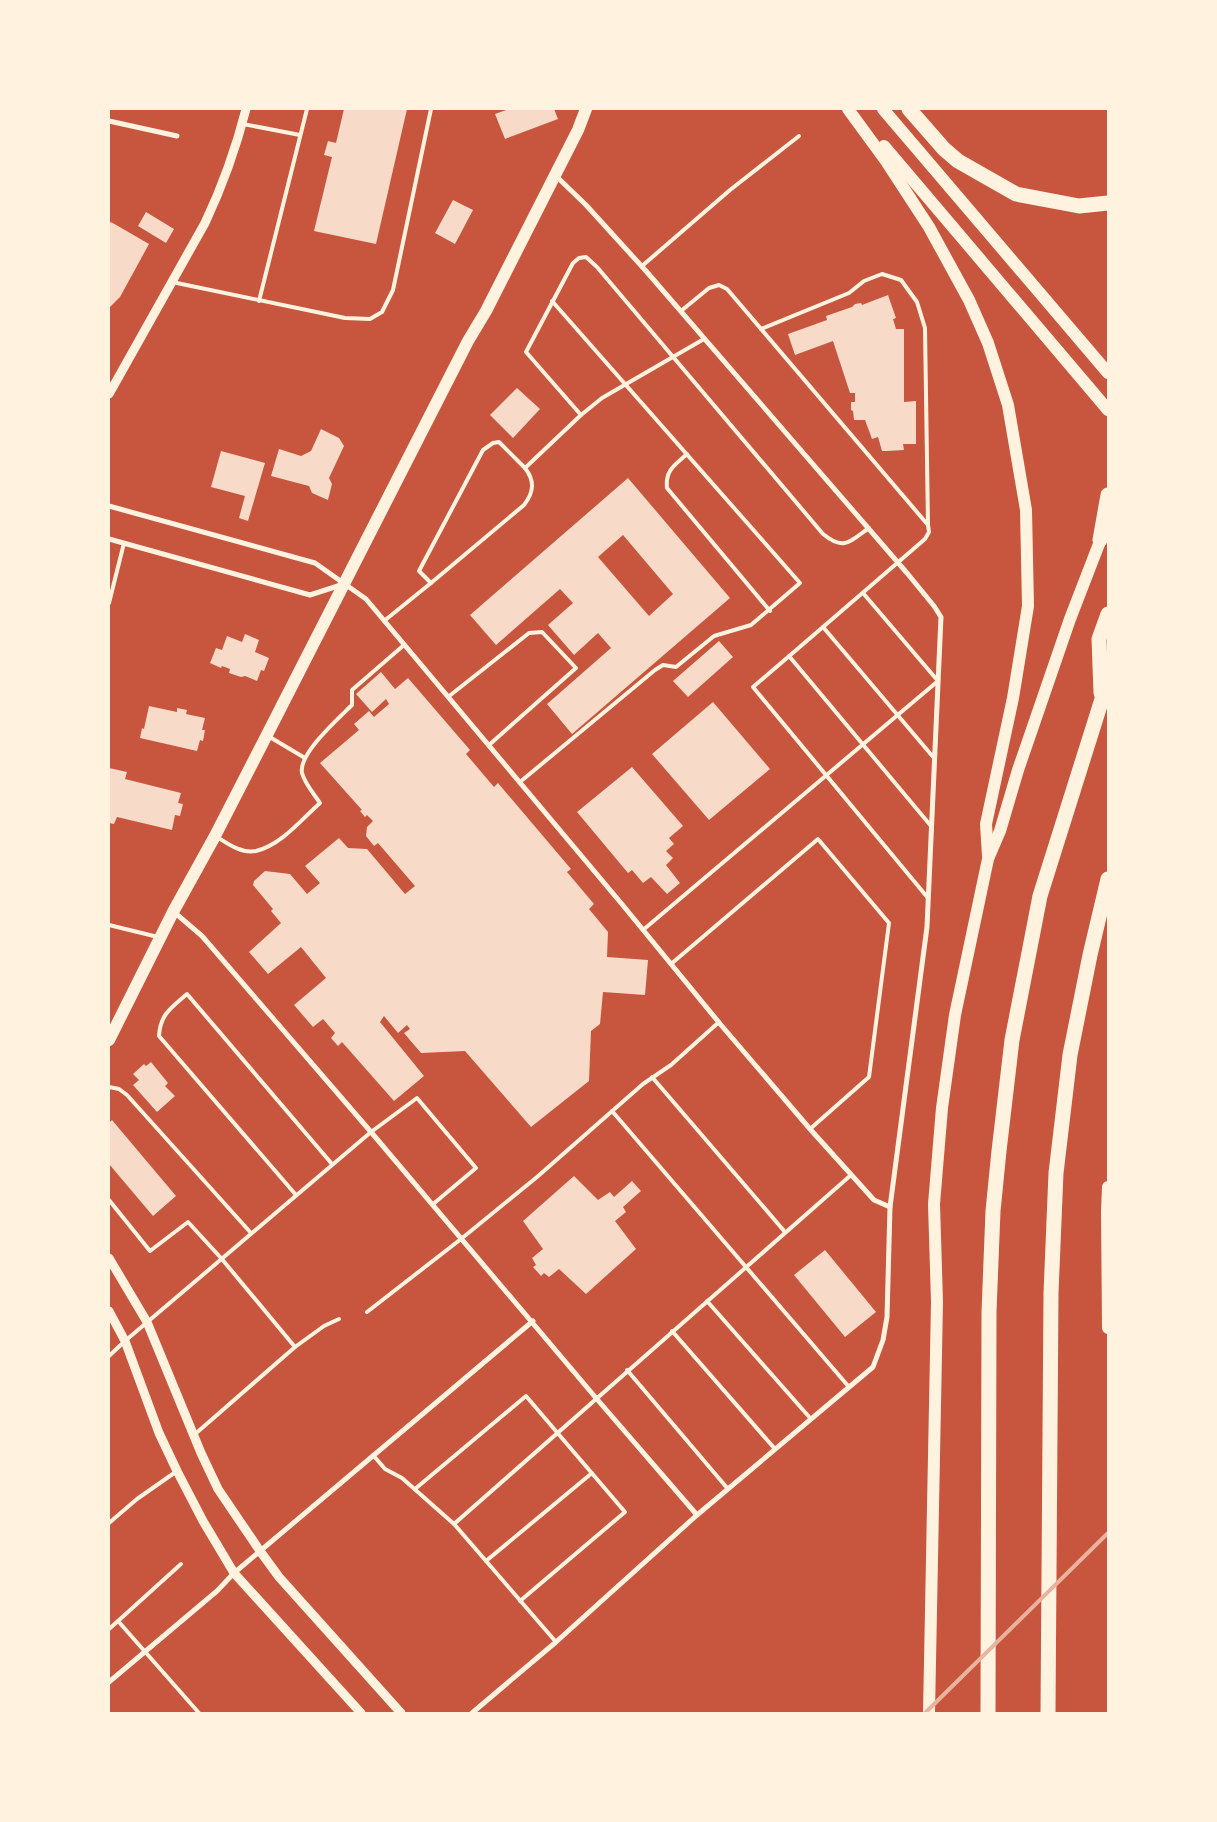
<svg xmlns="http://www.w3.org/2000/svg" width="1217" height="1822" font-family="'Roboto Condensed',sans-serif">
<rect width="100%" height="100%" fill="#c8553d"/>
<!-- building -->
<g fill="#f7dbc8" fill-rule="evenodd">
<polygon points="344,109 407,109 376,244 314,231 332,157 324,155 328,141 336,143"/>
<polygon points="509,109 554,109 558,119 505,139 495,114"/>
<polygon points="453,200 473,210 455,244 435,233"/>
<polygon points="146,212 174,229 166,243 138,226"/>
<polygon points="111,222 149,244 120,297 109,308 109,225"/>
<polygon points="888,295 896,318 893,319 896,329 904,329 904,402 916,401 916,444 903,444 904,450 887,451 882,451 878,437 872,439 865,420 854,420 853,411 851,410 851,402 855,402 855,393 850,393 833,341 795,355 788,334 827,320 826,316 852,307 855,304 861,303 862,305"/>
<polygon points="517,388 540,409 513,438 490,415"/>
<polygon points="321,429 339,438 344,446 329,478 332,484 328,500 312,493 309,486 271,476 279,449 301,456 311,451"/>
<polygon points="221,451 265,463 248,521 239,518 245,496 211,487"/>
<path d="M628,478L730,598L572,734L547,704L611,648L598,633L574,655L548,625L573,603L560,589L496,645L470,615ZM623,535L673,594L649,616L598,557Z"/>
<polygon points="245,634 259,640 255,652 269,658 264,671 261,670 257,681 245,676 241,677 229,673 230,669 222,666 221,668 210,663 216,648 222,650 227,636 242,642"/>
<polygon points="719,641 733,657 688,697 673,681"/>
<polygon points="381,672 395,689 408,678 470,750 466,754 494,787 498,783 571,869 567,872 594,904 589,909 608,932 607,957 648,960 645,995 603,992 600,1024 591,1031 589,1081 531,1127 465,1051 421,1053 404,1033 410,1029 407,1025 398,1033 384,1016 380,1022 424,1076 394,1101 342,1042 338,1046 331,1038 335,1033 323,1019 313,1027 294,1005 326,978 301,947 268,974 249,952 281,923 271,911 273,909 253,885 254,881 265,871 290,874 307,894 320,883 305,866 339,838 348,848 367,849 405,894 415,886 378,843 374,846 366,836 367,827 373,821 367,815 365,817 360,811 362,810 320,763 359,730 354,724 369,711 374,717 389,704 386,699 372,712 356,694"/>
<polygon points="713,702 770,769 709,820 652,754"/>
<polygon points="149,706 177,712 177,708 187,710 186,714 205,718 202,730 205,730 203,741 200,740 197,751 140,738 142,728 144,729"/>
<polygon points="632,767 683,826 669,838 674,844 666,851 673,858 666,865 680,883 667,894 651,877 643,883 632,870 628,873 577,812"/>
<polygon points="109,768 127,772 125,779 181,793 178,803 183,804 180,816 175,815 172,830 117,817 114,824 109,823"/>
<polygon points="151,1062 168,1083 165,1086 175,1096 157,1112 133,1085 139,1080 133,1074 144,1064 146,1066"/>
<polygon points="112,1120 176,1196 153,1216 109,1164 109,1123"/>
<polygon points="574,1176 598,1200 610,1192 614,1197 632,1181 641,1191 623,1207 626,1212 615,1221 636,1249 586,1294 559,1269 549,1277 544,1273 541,1276 533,1267 536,1265 532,1258 543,1249 523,1221"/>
<polygon points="825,1250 876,1312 845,1337 794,1275"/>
</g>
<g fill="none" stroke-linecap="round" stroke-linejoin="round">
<!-- service -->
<g stroke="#fff3e0" stroke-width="4">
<polyline points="243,124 300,135"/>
<polyline points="642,266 730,190 799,136"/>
<polyline points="172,282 345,318 370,319 382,312 393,290 431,109"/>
<polyline points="259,301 307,109"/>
<polyline points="681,311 709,288 719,285 727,289 928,525 929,532 925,539 823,627 934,758"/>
<polyline points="761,329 849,293 864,281 882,274 901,280 917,302 925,328 928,525"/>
<path d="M581,415L526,352L573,263L579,258L586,257L597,267L823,534C844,551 849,542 869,528"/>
<path d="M687,454C675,465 665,470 667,488L770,611"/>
<path d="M431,583L524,505C534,492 535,481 525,468"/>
<polyline points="109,603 124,543"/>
<polyline points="384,621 431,583 419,571 483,450 493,443 499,442 525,468 581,415 602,398 704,339"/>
<polyline points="823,627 753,687 928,898"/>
<polyline points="789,656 931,826"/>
<polyline points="448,697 529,633 542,632 576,668 489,745"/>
<polyline points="268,736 305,758"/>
<polyline points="520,782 655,670 663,665 676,667 714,636 751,625 800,583 552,301"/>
<path d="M217,837C228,844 242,854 256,851C281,845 302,819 320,803C314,794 305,784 302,773C298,754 339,718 352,705V690L404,645"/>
<polyline points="109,925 158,937"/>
<polyline points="643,930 938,681 863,593"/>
<polyline points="671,964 818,839 889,923 869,1077 810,1129"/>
<polyline points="652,1077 785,1232"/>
<polyline points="109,1087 119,1089 127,1095 251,1233"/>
<polyline points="612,1111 849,1387"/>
<path d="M296,1195L159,1036C160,1014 172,1007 187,994L332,1164"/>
<polyline points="109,1200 150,1251 188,1222 221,1258 295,1347 194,1435"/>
<polyline points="707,1301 811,1419"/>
<polyline points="367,1312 461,1239 537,1177 643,1084 671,1065 719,1022"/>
<polyline points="672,1331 775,1449"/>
<polyline points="295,1347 324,1326 339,1319"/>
<polyline points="109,1356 125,1341 371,1132 417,1098 476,1168 432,1205"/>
<polyline points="627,1370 728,1489"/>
<polyline points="373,1455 385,1469 402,1478 454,1524 556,1642"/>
<polyline points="415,1489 526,1396 625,1512 520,1601"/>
<polyline points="109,1523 137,1499 177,1471"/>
<polyline points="454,1524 851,1175"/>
<polyline points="486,1561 592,1473"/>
<polyline points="118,1621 181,1564"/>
<polyline points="109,1629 118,1621 199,1713"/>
</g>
<!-- minor -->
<g stroke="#fff3e0" stroke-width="5">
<polyline points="109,121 177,136"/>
<polyline points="109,506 315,563 366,599 621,903 721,1025 810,1129 874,1200 890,1207"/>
<polyline points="109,539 310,595 341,585"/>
<polyline points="174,912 202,936 371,1132 596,1398 697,1515"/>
<polyline points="109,1682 217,1591 234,1573 533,1321"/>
<polyline points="472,1713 556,1642 697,1515 873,1367 883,1340 887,1317 890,1207 927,927 941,617 934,606 907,573 646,271 586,205 555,175"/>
</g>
<!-- tertiary -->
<g stroke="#fff3e0" stroke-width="9">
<path d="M109,394L205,223C222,187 236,148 246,109"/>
<polyline points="109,1258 147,1322 201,1453 218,1489 260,1551 279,1577 401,1713"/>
<polyline points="109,1311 125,1341 159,1433 177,1471 203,1521 234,1573 361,1713"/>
</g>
<!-- primary -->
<g stroke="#fff3e0" stroke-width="12">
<polyline points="848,109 886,161 929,227 969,300 988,343 1008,405 1026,510 1028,606 1013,698 986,824 988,856"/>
<polyline points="883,109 1108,373"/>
<polyline points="884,146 1108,410"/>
<polyline points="109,1040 173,912 215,836 273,723 468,341 486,311 578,130 586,109"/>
<polyline points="1108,1187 1107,1211 1108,1328"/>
<polyline points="929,1713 937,1302 934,1204 942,1108 955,1015 988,859 1000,831 1018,770 1070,619 1104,531"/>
</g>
<!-- motorway -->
<g stroke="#fff3e0" stroke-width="15">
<polyline points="909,109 944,149 958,161 1016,194 1079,206 1108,203"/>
<polyline points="1100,540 1108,495"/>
<polyline points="1101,693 1099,639 1108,614"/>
<polyline points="988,1713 989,1312 993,1211 999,1151 1012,1040 1040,896 1108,680"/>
<polyline points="1048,1713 1051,1293 1056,1173 1070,1055 1090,955 1108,879"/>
</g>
<!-- rail -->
<polyline stroke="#e9b49f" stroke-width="4" points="925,1713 1108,1533"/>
</g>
<!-- border -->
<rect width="1217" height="1822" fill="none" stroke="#fff3e0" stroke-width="220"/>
</svg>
